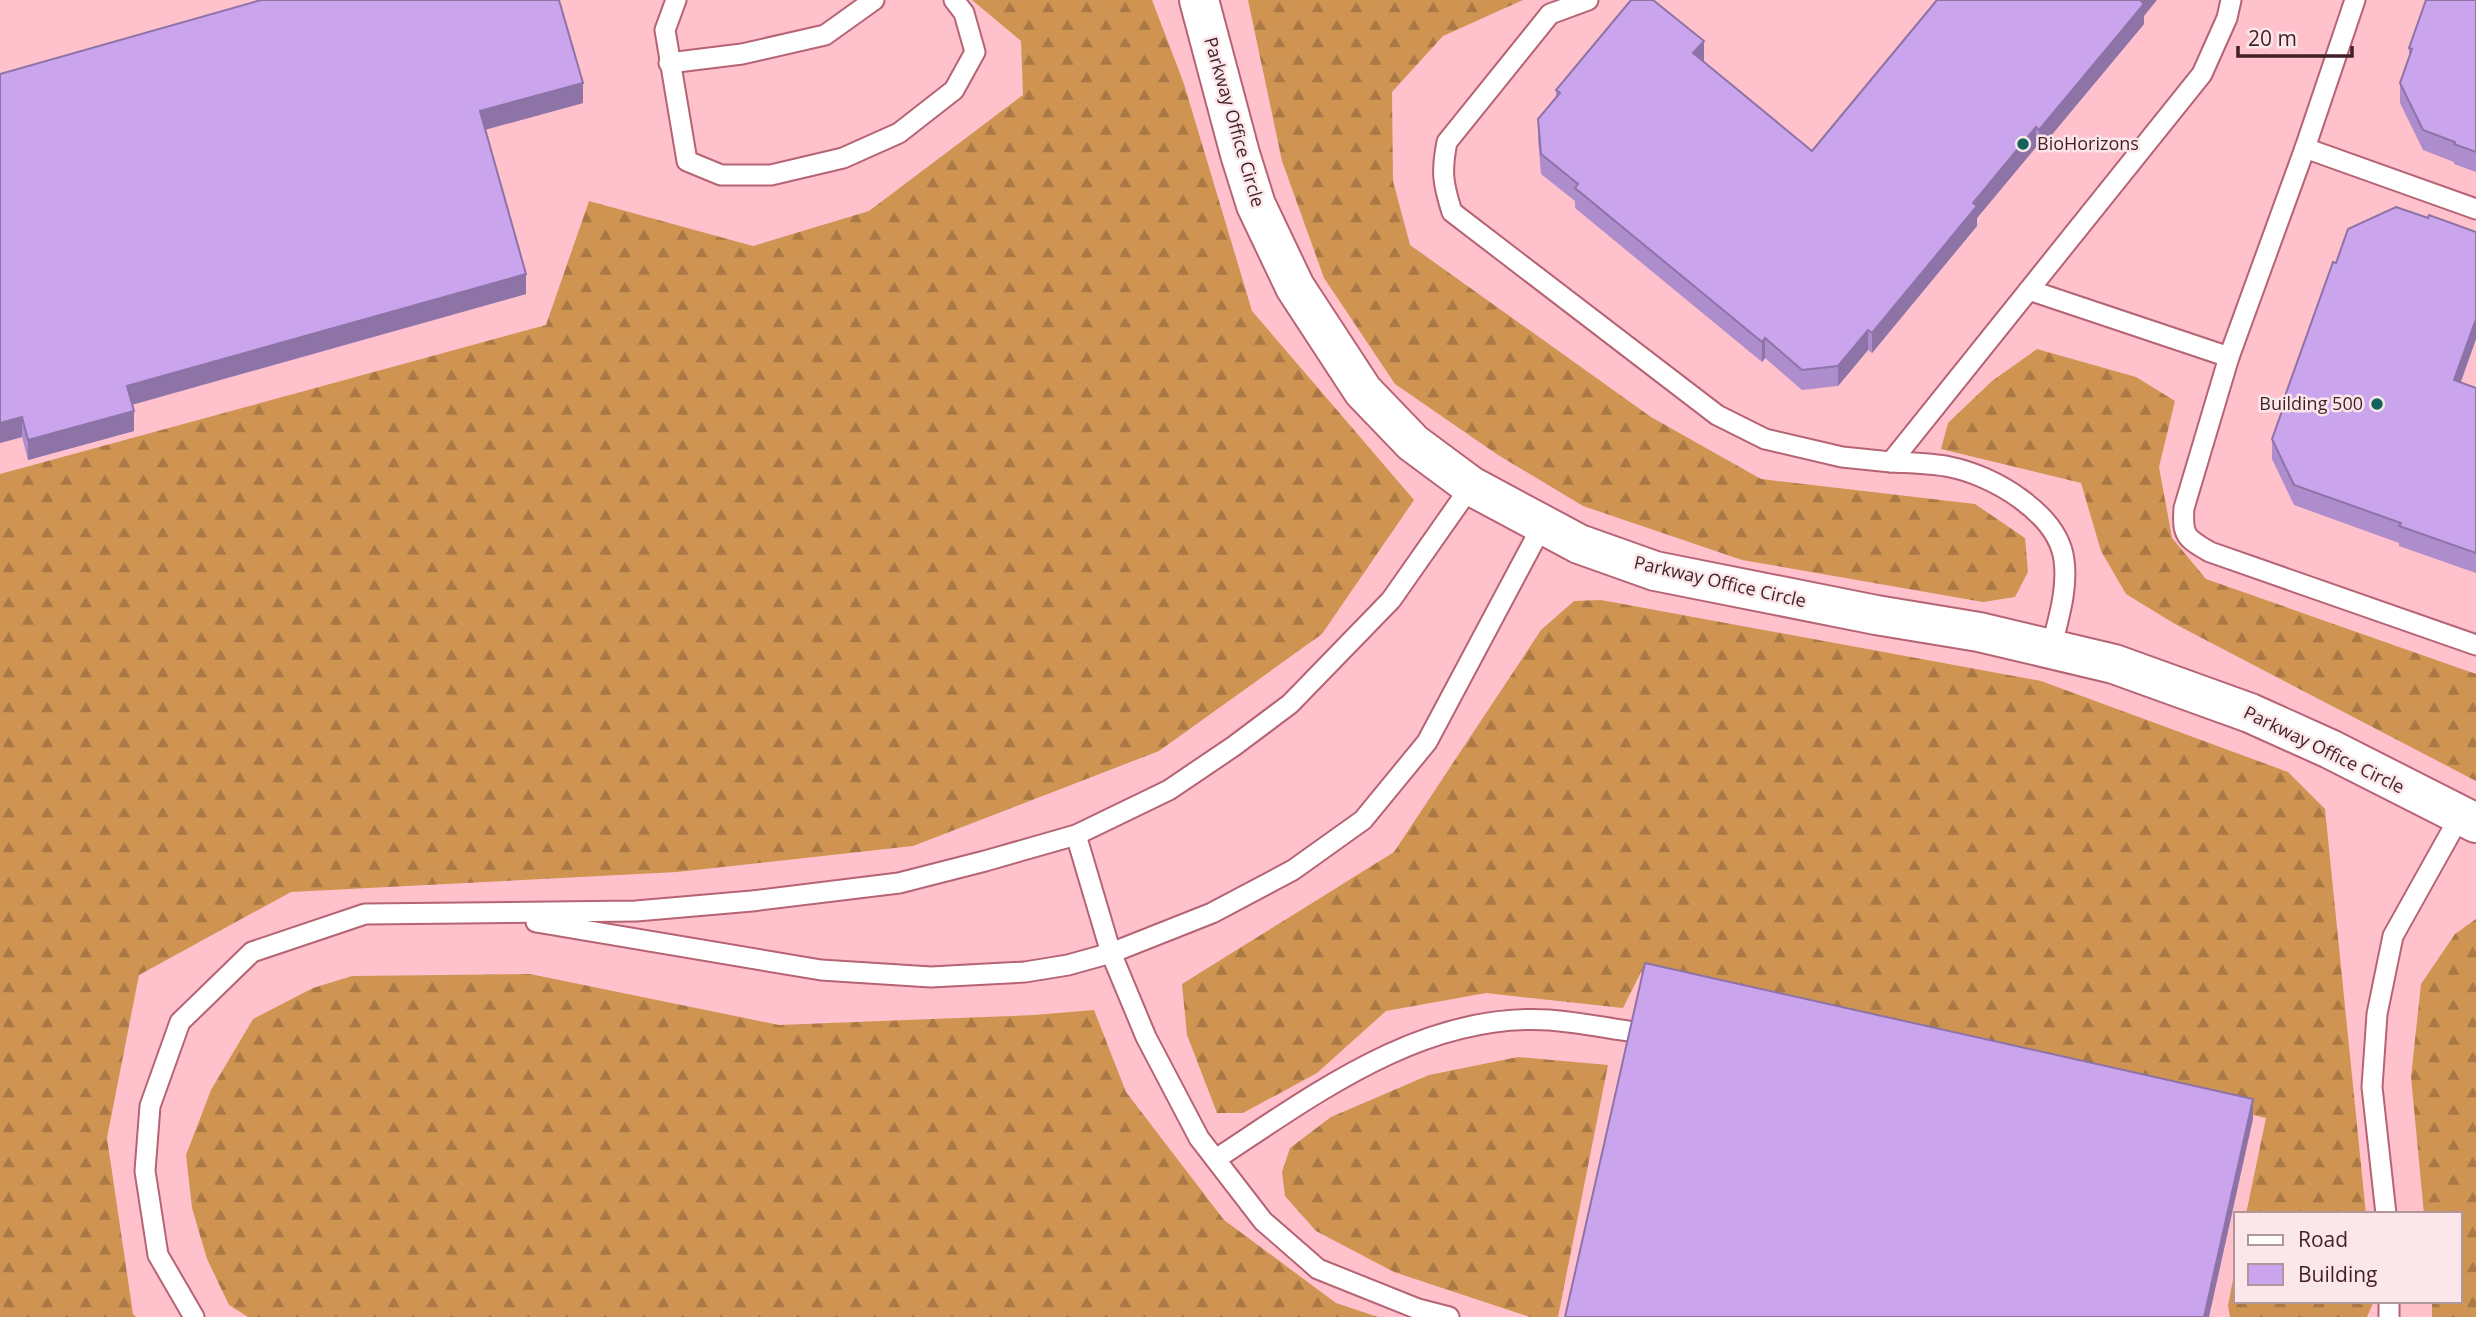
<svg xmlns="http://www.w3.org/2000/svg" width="2476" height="1317" font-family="'Open Sans',sans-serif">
<defs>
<pattern id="forest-firs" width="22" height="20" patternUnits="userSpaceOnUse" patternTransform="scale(1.75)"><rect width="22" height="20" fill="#cf9452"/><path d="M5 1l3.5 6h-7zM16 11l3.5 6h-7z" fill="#aa7844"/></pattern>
</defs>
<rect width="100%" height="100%" fill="#fad4da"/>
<!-- built -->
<path fill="#ffc1cb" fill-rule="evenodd" d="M0,0H2476V1317H0ZM2236,1214H2460V1301H2236Z"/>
<!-- forest -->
<g fill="url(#forest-firs)">
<polygon points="972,0 1152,0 1184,84 1252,311 1414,500 1322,634 1159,751 913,846 677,872 291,892 139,975 107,1138 133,1314 136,1317 0,1317 0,474 546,325 589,201 753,246 869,211 1023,95 1021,41"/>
<polygon points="1248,0 1523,0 1443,36 1392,92 1393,181 1410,245 1651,417 1761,479 1975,504 2025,538 2028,572 2015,597 1983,602 1742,560 1583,506 1498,455 1395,384 1324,278 1282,161"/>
<polygon points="2037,349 2136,377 2175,401 2159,467 2172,538 2206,579 2476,674 2476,781 2175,624 2126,594 2101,551 2081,483 1941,449 1948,423 1992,381"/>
<polygon points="1601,600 2041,681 2288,772 2325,809 2366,1214 2246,1214 2266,1118 1641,972 1623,1008 1486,993 1386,1011 1317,1073 1243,1113 1217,1113 1187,1035 1182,984 1394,852 1541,630 1574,601"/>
<polygon points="2476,919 2476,1317 2432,1317 2432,1301 2460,1301 2460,1214 2424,1214 2411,1077 2421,984 2455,934"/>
<polygon points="530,974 779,1025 1034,1015 1094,1010 1126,1092 1224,1220 1336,1303 1378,1317 248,1317 229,1305 207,1259 192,1208 186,1155 211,1090 253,1019 313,988 352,976"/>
<polygon points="1518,1057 1608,1065 1558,1317 1530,1317 1394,1272 1316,1231 1285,1196 1282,1172 1290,1148 1331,1117 1429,1075"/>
<polygon points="2236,1264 2236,1301 2374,1301 2367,1317 2230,1317 2228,1306"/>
</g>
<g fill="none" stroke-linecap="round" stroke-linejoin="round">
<defs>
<g id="lane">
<polyline points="676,0 665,30 687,161 721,175 771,175 843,158 899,133 954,90 975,52 964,13 954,0"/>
<path d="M1588,0L1550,14L1447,142C1441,172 1443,184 1452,212L1717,415L1765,439L1842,457L1891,462"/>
<path d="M2355,0L2305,148L2229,357L2184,508C2182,536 2186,538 2210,552L2476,645"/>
<polyline points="669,63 742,54 825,35 874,0"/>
<polyline points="2305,148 2476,209"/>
<polyline points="2029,290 2229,357"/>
<path d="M2051,649C2058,620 2068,590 2064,560C2058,513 1992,475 1950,467C1931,463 1910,463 1891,462L2202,74L2227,18L2231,0"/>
<polyline points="1076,835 1111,953 1146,1037 1199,1138 1263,1221 1318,1269 1418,1309 1449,1317"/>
<polyline points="536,922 821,970 931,977 1025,972 1068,965 1111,953 1212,913 1293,870 1363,820 1427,742 1542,526"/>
<path d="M1216,1159C1315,1094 1423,1012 1549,1020C1577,1022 1606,1028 1634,1032"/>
<polyline points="2386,1214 2372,1087 2377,1014 2393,936 2460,816"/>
<polyline points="2389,1301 2389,1317"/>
<polyline points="194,1317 158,1255 145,1171 150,1106 180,1022 252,952 365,914 636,911 752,901 899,883 985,861 1076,835 1169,790 1234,746 1290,704 1391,600 1471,486"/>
</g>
<polyline id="secondary" points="1199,0 1240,154 1256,205 1295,287 1363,391 1413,443 1471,486 1579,544 1655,571 1876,615 1979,632 2114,664 2250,713 2330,749 2476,823"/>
</defs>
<!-- lane casing -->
<use href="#lane" stroke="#b66374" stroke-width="23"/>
<!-- secondary casing -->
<use href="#secondary" stroke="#b66374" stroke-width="42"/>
<!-- lane -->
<use href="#lane" stroke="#fff" stroke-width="19"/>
<!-- secondary -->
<use href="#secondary" stroke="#fff" stroke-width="38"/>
</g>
<!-- wall -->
<g fill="#ae8dcc">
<polygon points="2476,0 2476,172 2454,164 2454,162 2423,150 2400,103 2400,83 2409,58 2409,48"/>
<polygon points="2144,16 2144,24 2039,150 2036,147 1977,218 1977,226 1872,353 1868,350 1838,386 1802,390 1765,358 1762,362 1575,208 1575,201 1541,174 1538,139 1538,119 1556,97 1556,90 1703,62 1812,151"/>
<polygon points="0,74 583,103 485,130 526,294 132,405 134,431 28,460 22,437 0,443"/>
<polygon points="2428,218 2476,232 2476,339 2461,382 2476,388 2476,573 2399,546 2399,543 2294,505 2272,459 2272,439 2285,404 2285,396 2336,263"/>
</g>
<!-- shaded-wall -->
<g fill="#8d73a6">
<polygon points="2140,0 2157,0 2144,16 2144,24 2039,150 2039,130"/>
<polygon points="1704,41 1704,61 1693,53"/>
<polygon points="583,83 583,103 480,131 480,111"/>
<polygon points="2036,127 2036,147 1977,218 1977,226 1872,353 1872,333 1973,203"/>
<polygon points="526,274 526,294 127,406 127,386"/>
<polygon points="2476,319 2476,339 2454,400 2454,380"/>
<polygon points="1868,330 1868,350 1838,386 1838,366"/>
<polygon points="1765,338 1765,358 1762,362 1762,342"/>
<polygon points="134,411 134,431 28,460 28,440"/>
<polygon points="22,417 22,437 0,443 0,423"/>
<polygon points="2253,1099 2253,1119 2209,1317 2204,1317"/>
</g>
<!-- building -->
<g fill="#caa4ed" stroke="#8d73a6" stroke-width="2">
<polygon points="261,0 559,0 583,83 480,111 526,274 127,386 134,411 28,440 22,417 0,423 0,74"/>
<polygon points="1631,0 1653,0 1704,41 1693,53 1812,151 1937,0 2140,0 2144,4 2039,130 2036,127 1973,203 1977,206 1872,333 1868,330 1838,366 1802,370 1765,338 1762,342 1575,188 1578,184 1541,154 1538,119 1560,93 1556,90"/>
<polygon points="2426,0 2476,0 2476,152 2454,144 2455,142 2423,130 2400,83 2412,49 2409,48"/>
<polygon points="2396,207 2428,218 2429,215 2476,232 2476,319 2454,380 2476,388 2476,553 2399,526 2401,523 2294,485 2272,439 2287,397 2285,396 2333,262 2336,263 2348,229"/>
<polygon points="1645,963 2253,1099 2204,1317 1565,1317"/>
</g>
<!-- markers -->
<g fill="#14625d" stroke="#fbe7ea" stroke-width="2.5">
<circle cx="2023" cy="144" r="7"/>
<circle cx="2377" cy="404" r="7"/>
</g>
<g text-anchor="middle" stroke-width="5" stroke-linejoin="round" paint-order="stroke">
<!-- street labels -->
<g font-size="18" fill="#421f26" stroke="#fbe7ea">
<text transform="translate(1234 122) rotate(74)" y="6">Parkway Office Circle</text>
<text transform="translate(1720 582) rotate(13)" y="6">Parkway Office Circle</text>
<text transform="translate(2324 750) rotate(26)" y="6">Parkway Office Circle</text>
</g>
<!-- poi labels -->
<g font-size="18" fill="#421f26" stroke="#fbe7ea" text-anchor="start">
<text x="2037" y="150">BioHorizons</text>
<text x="2363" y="410" text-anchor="end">Building 500</text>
</g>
</g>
<!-- legend -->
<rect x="2234" y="1212" width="228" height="91" fill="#fbe7ea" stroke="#b1979c" stroke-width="2"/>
<rect x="2248" y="1235" width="35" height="10" fill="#ffffff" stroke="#b1979c" stroke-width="2"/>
<text x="2298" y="1247" font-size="21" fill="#421f26">Road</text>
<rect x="2248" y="1264" width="35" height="21" fill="#caa4ed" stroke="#b1979c" stroke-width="2"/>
<text x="2298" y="1282" font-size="21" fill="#421f26">Building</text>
<!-- scale -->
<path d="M2238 46v10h114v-10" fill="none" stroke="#421f26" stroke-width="3.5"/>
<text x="2248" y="46" font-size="21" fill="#421f26" stroke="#fbe7ea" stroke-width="5" paint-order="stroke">20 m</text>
</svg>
